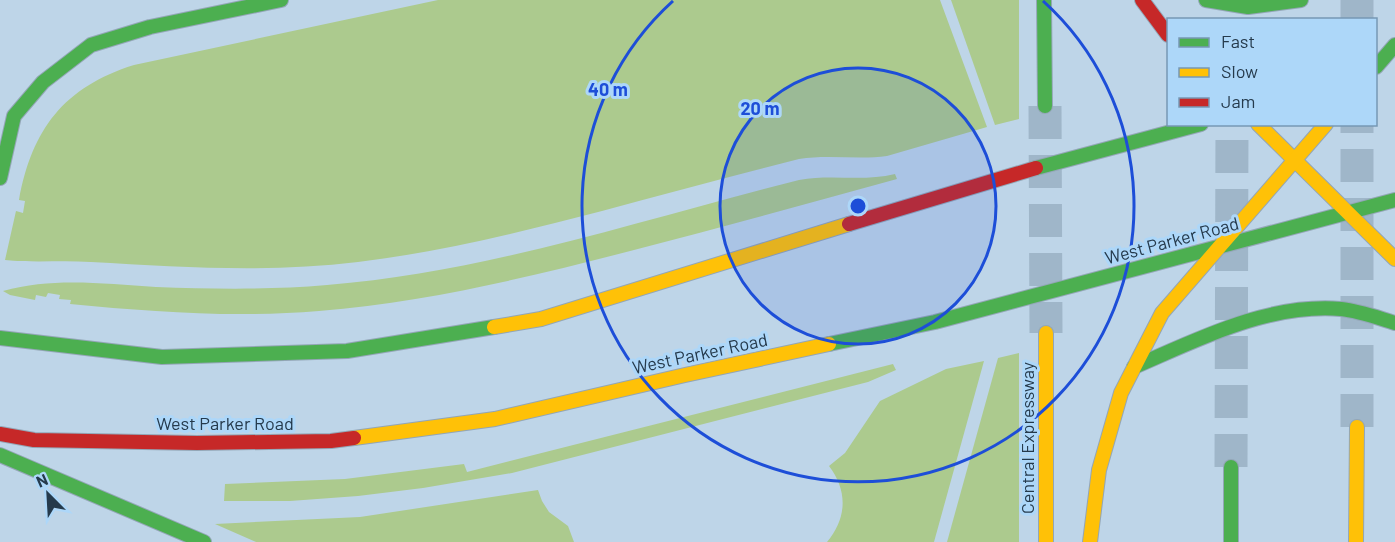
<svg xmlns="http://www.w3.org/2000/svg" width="1395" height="542" font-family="Barlow,sans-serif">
<rect width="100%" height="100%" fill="#bed5e8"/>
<!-- green -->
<g fill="#acca8e">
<path d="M438,0H940L987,127L887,156C858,160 828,154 799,159C733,176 668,193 602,211C521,232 441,252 358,262C269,273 180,267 91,262C62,260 34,263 5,260L16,211L23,213L25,201L19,200C32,129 64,87 134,65Z"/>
<polygon points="951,0 1019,0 1019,119 995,125"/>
<path d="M895,174L897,179C810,203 722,227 634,250C530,277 427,302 319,311C236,318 153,312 70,304L71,300L59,299L60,295L48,293L46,297L36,295L35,300L10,295L3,291C54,277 103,284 156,287C213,289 270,290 327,285C489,272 643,219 799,180C832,174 863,182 895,174Z"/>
<polygon points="1019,353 1019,542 947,542 998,358"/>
<path d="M984,361L934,542H827C847,518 848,491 829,466L845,453L880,401L946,369Z"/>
<polygon points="893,364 896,370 868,382 512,473 423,488 358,496 290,501 224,501 225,484 345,479 464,464 467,472"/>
<polygon points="538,490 542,501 549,512 568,526 574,542 256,542 215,524 360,517"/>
</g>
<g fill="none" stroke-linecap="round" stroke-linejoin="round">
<!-- secondary-tunnel -->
<polyline stroke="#9fb6c9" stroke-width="33" stroke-dasharray="33 16" stroke-linecap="butt" points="1045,106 1046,333"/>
<!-- highway-tunnel -->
<g stroke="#9fb6c9" stroke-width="33" stroke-dasharray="33 16" stroke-linecap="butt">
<polyline points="1357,20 1357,0"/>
<polyline points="1357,427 1357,124"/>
<polyline points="1231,467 1232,124"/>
</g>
<defs>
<g id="fast">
<polyline points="1044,0 1045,106"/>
<polyline points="1206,0 1248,7 1301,0"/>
<polyline points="1376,67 1395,45"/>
<polyline points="1036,168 1201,124"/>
<polyline points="0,178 14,116 43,82 91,45 150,27 281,0"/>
<polyline points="0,338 162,357 347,351 494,327"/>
<polyline points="829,344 935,322 1395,200"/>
<path d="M1134,367C1199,339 1268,303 1341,309C1360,311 1378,318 1395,323"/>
<polyline points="0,455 204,542"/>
<polyline points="1231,467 1231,542"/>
</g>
<g id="slow">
<polyline points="1258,124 1395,259"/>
<polyline points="494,327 541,319 849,224"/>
<polyline points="1046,333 1046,542"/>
<polyline points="354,438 495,419 685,375 829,344"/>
<polyline points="1090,542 1099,470 1121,393 1162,313 1326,124"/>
<polyline points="1356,542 1357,427"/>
</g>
<g id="jam">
<polyline points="1142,0 1168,35"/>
<polyline points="849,224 1036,168"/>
<polyline points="0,434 34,440 197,443 331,441 354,438"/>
</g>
</defs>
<!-- fast casing -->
<use href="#fast" stroke="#93a6b6" stroke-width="16"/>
<!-- slow casing -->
<use href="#slow" stroke="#93a6b6" stroke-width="16"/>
<!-- jam casing -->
<use href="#jam" stroke="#93a6b6" stroke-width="16"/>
<!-- fast -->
<use href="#fast" stroke="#4caf50" stroke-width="14"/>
<!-- slow -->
<use href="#slow" stroke="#ffc107" stroke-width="14"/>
<!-- jam -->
<use href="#jam" stroke="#c62828" stroke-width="14"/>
</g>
<!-- distance rings -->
<circle cx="858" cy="206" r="138" fill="#1d4ed8" fill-opacity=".12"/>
<g fill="none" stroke="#1d4ed8" stroke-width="3">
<circle cx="858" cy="206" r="138"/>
<path d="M1043 1A276 276 0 1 1 673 1"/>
</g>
<g text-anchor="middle" stroke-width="6" stroke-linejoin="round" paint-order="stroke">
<!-- street labels -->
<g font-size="18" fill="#253a4c" stroke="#add7f9">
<text transform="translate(1172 241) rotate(-15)" y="6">West Parker Road</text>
<text transform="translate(700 354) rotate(-12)" y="6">West Parker Road</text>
<text x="225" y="430">West Parker Road</text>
<text transform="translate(1028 438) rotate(-90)" y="6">Central Expressway</text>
</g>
</g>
<circle cx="858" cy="206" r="9" fill="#1d4ed8" stroke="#add7f9" stroke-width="3"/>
<g font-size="18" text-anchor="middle" font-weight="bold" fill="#1d4ed8" stroke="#add7f9" stroke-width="6" stroke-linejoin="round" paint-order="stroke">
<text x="608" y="96">40 m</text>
<text x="760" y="115">20 m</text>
</g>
<!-- legend -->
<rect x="1167" y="18" width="210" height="108" fill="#add7f9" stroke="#7798b4" stroke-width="1.5"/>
<rect x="1179" y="38" width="30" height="9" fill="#4caf50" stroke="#7798b4" stroke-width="1.5"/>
<text x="1221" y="48" font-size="18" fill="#253a4c">Fast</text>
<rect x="1179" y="68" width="30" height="9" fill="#ffc107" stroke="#7798b4" stroke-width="1.5"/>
<text x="1221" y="78" font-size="18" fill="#253a4c">Slow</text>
<rect x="1179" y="98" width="30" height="9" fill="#c62828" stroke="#7798b4" stroke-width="1.5"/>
<text x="1221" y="108" font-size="18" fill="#253a4c">Jam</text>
<!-- north arrow -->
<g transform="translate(48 494) rotate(336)" stroke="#add7f9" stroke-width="4.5" paint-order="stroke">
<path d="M0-4.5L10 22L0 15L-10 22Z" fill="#253a4c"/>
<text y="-9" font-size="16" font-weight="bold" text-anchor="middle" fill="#253a4c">N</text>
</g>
</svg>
